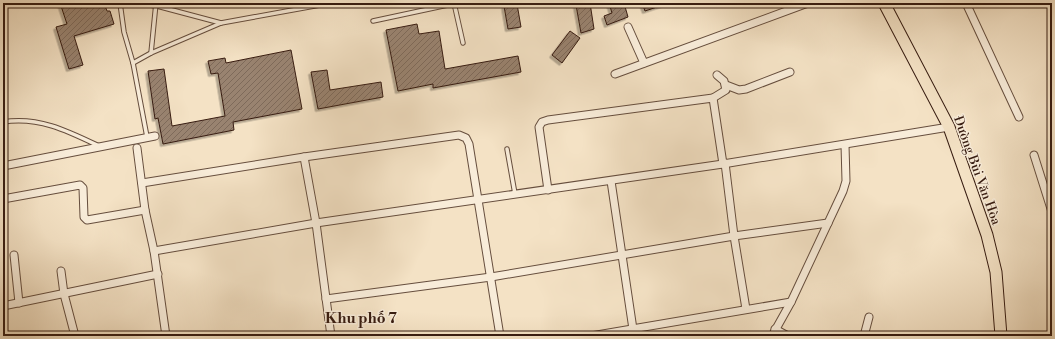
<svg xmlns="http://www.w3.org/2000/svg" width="1055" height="339" font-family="'Libre Bodoni',serif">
<defs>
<pattern id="building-hatch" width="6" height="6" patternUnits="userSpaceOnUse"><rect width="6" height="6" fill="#99836f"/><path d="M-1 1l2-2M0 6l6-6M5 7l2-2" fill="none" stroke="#7e6a5a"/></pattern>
<filter id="shadow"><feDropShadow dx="-2.5" dy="2.5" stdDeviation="0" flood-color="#0004"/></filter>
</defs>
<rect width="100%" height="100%" fill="#f4e2c5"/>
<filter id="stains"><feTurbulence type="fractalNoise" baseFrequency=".005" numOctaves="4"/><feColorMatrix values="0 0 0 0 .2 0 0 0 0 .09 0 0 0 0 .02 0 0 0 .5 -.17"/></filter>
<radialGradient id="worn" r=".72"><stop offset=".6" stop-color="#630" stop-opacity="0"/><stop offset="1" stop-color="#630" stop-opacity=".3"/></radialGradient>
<!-- building -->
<g fill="url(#building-hatch)" stroke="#371c11" filter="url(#shadow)">
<polygon points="60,3 104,3 107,11 110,11 114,24 74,36 83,65 69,69 56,27 67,24"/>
<polygon points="585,3 590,3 594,29 581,33 576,5"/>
<polygon points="609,3 624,3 628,17 607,25 604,16 612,13"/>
<polygon points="642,3 666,3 666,4 645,11"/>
<polygon points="517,4 521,27 508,29 504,6"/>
<polygon points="417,24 419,34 439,31 445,69 518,56 521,72 433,88 433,84 398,91 386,30"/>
<polygon points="570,31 580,38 562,63 552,55"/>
<polygon points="291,50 302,109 233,122 234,130 163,144 158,118 155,119 148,71 164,69 172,126 225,116 218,73 211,74 208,61 225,58 226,63"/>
<polygon points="327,70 330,90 381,82 383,97 318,109 311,72"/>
</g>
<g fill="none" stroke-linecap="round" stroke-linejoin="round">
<defs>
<g id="service">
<polyline points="120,3 124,32 133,63 147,137"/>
<polyline points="133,3 157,6 221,23"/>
<polyline points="454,3 463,43"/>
<polyline points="373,21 457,3"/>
<polyline points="151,53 156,3"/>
<polyline points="133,63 151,53 221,23 331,3"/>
<path d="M3,122C38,116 68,131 99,146"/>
<polyline points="507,149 515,194"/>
</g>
<g id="minor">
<polyline points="966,3 1019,117"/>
<polyline points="628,27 644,63"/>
<polyline points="615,74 808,3"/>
<polyline points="726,85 739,90 746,89 790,72"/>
<polyline points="713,98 726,90 724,81 717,75"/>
<polyline points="137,148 145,210 154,251 166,336"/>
<polyline points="1034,155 1052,212"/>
<polyline points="304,157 316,223 331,336"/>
<polyline points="725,163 734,236 746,309"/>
<polyline points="3,166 155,136"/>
<polyline points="611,181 634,336"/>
<polyline points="142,183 304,157 459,135 466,138 469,144 500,336"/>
<polyline points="548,190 539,127 542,122 548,120 713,98 723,164"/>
<polyline points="3,199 80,185 83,188 84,217 87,220 145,210"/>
<polyline points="154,251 316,223 723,164 949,127"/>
<polyline points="14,255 19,303"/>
<polyline points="61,271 64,294 75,336"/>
<polyline points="326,299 491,277 734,236 828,223"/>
<polyline points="3,306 158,274"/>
<polyline points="775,329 788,336"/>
<polyline points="591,336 791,302"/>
<polyline points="772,336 791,302 843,191 846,181 845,145"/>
<polyline points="864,336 869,317"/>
</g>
<polyline id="primary" points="884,3 949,127 987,235 996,272 1001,336"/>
</defs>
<!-- service casing -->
<use href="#service" stroke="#664e3e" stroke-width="5.5"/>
<!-- minor casing -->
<use href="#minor" stroke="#664e3e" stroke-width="9"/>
<!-- primary casing -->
<use href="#primary" stroke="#371c11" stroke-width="13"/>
<!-- service -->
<use href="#service" stroke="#f8ecd9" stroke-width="3.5"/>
<!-- minor -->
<use href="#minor" stroke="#f8ecd9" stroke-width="7"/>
<!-- primary -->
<use href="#primary" stroke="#f4e2c5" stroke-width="11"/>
</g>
<g text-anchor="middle" stroke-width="3" stroke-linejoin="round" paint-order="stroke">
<!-- street labels -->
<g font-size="13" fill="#371c11" stroke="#f8ecd9">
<text transform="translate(978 170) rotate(70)" y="5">Đường Bùi Văn Hòa</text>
</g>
<!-- quarter labels -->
<g font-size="15" font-weight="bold" fill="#371c11" stroke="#f8ecd9">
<text x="361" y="323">Khu phố 7</text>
</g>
</g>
<!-- margin -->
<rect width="1055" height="339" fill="none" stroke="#f4e2c5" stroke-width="16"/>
<rect x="4" y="4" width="1047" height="331" fill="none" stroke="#371c11" stroke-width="2"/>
<rect x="8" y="8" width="1039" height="323" fill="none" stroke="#371c11"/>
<rect width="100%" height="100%" filter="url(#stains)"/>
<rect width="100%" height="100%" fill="url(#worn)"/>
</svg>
